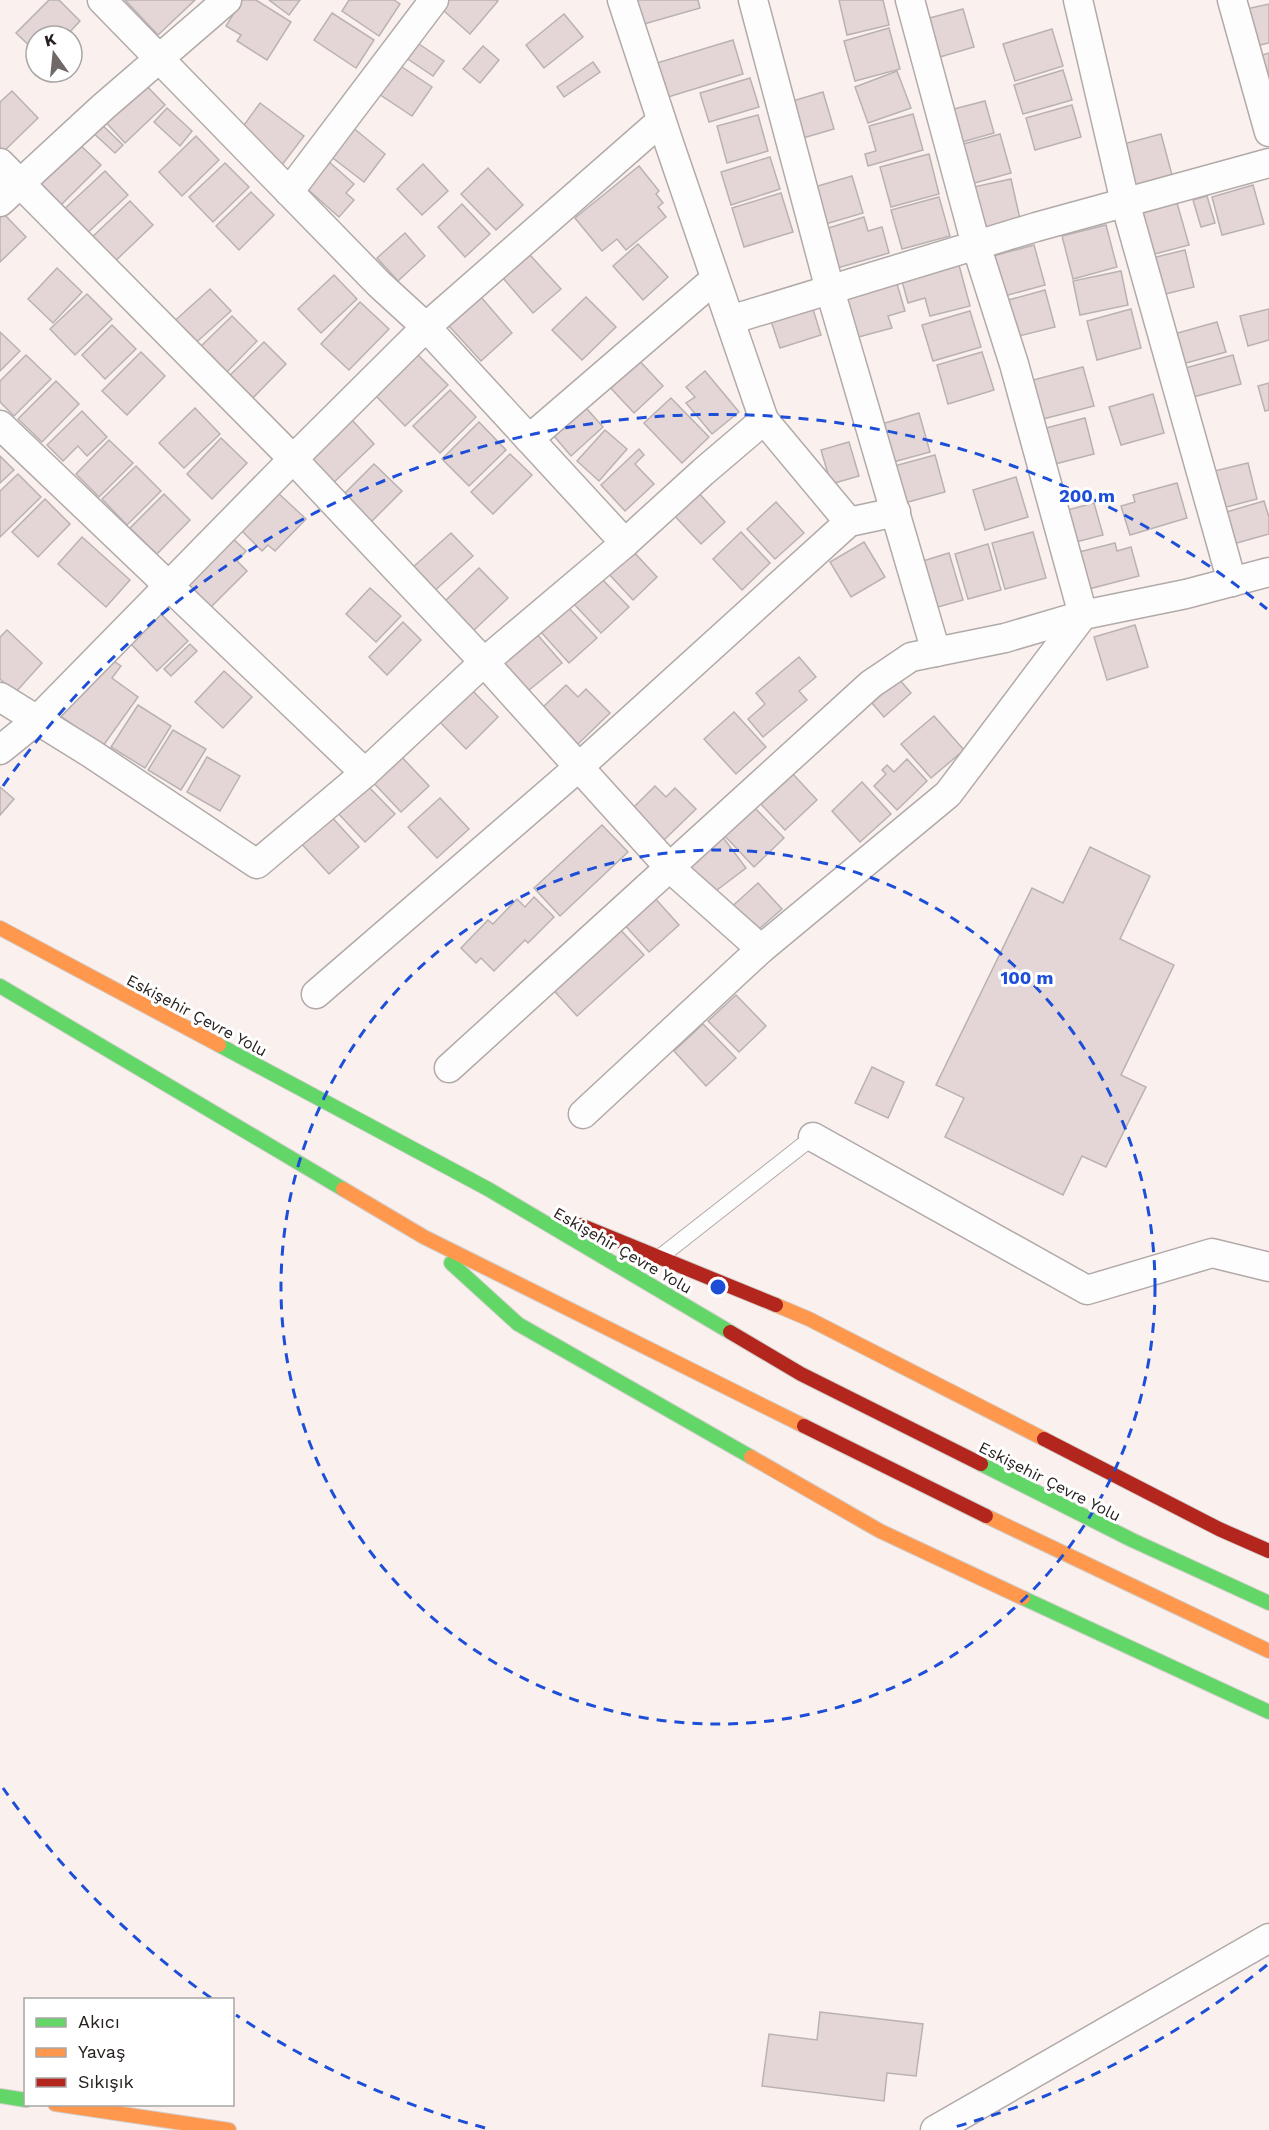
<svg xmlns="http://www.w3.org/2000/svg" width="1269" height="2130" font-family="'Work Sans',sans-serif">
<rect width="100%" height="100%" fill="#faf1ef"/>
<!-- building -->
<g fill="#e4d6d7" stroke="#bab2b2" stroke-width="1.5">
<polygon points="49,0 59,0 80,21 66,36 36,36 36,52 16,33"/>
<polygon points="125,0 195,0 158,35"/>
<polygon points="242,0 256,0 291,22 267,60 237,41 241,35 226,26"/>
<polygon points="269,0 300,0 289,15"/>
<polygon points="349,0 394,0 400,4 379,36 342,11"/>
<polygon points="439,0 496,0 498,1 470,34 436,4"/>
<polygon points="630,0 698,0 700,8 637,26"/>
<polygon points="839,0 883,0 889,25 847,35"/>
<polygon points="1269,4 1269,43 1246,48 1237,11"/>
<polygon points="963,9 974,47 933,59 922,20"/>
<polygon points="332,13 374,40 356,68 314,40"/>
<polygon points="564,14 583,37 544,68 526,45"/>
<polygon points="889,28 900,69 855,81 844,41"/>
<polygon points="1052,29 1063,66 1015,81 1003,44"/>
<polygon points="413,40 444,61 433,76 402,55"/>
<polygon points="733,40 743,74 668,97 657,63"/>
<polygon points="483,46 499,60 480,83 463,69"/>
<polygon points="1269,53 1269,89 1250,59"/>
<polygon points="593,62 600,72 564,97 557,87"/>
<polygon points="396,63 432,87 412,116 376,92"/>
<polygon points="1063,70 1072,100 1023,114 1014,85"/>
<polygon points="897,71 911,108 868,123 855,87"/>
<polygon points="750,78 759,107 709,122 700,93"/>
<polygon points="140,79 165,105 125,143 101,117"/>
<polygon points="12,91 38,118 2,153 0,151 0,102"/>
<polygon points="823,92 834,129 796,140 786,103"/>
<polygon points="985,101 994,133 955,144 946,111"/>
<polygon points="260,103 304,136 282,165 239,132"/>
<polygon points="1072,105 1081,137 1035,150 1026,118"/>
<polygon points="167,108 192,131 180,146 154,122"/>
<polygon points="913,114 923,150 868,166 865,154 876,151 869,126"/>
<polygon points="758,115 768,151 727,163 717,126"/>
<polygon points="98,121 123,145 115,153 90,130"/>
<polygon points="351,126 385,154 364,182 329,155"/>
<polygon points="1000,134 1011,173 967,185 956,146"/>
<polygon points="1161,134 1172,175 1127,187 1116,146"/>
<polygon points="196,136 219,160 182,196 159,172"/>
<polygon points="74,139 101,165 57,209 31,184"/>
<polygon points="929,154 939,194 891,207 880,167"/>
<polygon points="770,157 780,189 731,205 721,172"/>
<polygon points="327,160 354,184 346,193 354,200 339,217 304,186"/>
<polygon points="225,163 249,187 213,222 189,197"/>
<polygon points="423,164 448,191 422,215 397,189"/>
<polygon points="639,166 659,191 656,194 663,203 658,207 666,217 626,250 617,239 602,251 575,218"/>
<polygon points="488,168 523,205 496,230 461,194"/>
<polygon points="105,171 128,195 83,237 60,213"/>
<polygon points="852,176 863,213 822,225 811,188"/>
<polygon points="1011,179 1020,219 979,229 969,188"/>
<polygon points="1253,185 1264,224 1222,235 1212,197"/>
<polygon points="251,192 274,215 239,250 216,226"/>
<polygon points="781,193 793,232 744,247 732,208"/>
<polygon points="1207,196 1215,223 1201,227 1193,200"/>
<polygon points="939,197 950,236 902,249 891,210"/>
<polygon points="130,201 153,225 110,266 87,242"/>
<polygon points="1177,203 1189,245 1147,256 1136,215"/>
<polygon points="462,204 490,234 465,257 438,227"/>
<polygon points="2,212 26,237 0,262 0,213"/>
<polygon points="864,217 868,231 882,227 889,253 834,269 822,230"/>
<polygon points="1106,225 1117,267 1073,279 1062,236"/>
<polygon points="405,233 425,256 398,281 377,258"/>
<polygon points="638,244 668,277 643,300 613,266"/>
<polygon points="1034,245 1045,285 997,298 986,258"/>
<polygon points="1185,250 1194,287 1157,296 1148,259"/>
<polygon points="530,255 561,289 533,313 503,278"/>
<polygon points="959,265 970,306 930,316 925,298 908,303 902,281"/>
<polygon points="57,268 82,292 53,323 28,299"/>
<polygon points="1121,271 1128,305 1080,315 1073,281"/>
<polygon points="334,275 357,299 321,333 298,309"/>
<polygon points="897,284 905,311 888,316 892,328 851,339 841,298"/>
<polygon points="210,289 231,311 190,348 170,325"/>
<polygon points="1045,290 1055,327 1011,338 1001,302"/>
<polygon points="87,294 112,319 75,355 50,329"/>
<polygon points="481,297 512,333 481,361 449,326"/>
<polygon points="586,297 616,327 582,360 552,330"/>
<polygon points="360,302 389,329 349,370 321,344"/>
<polygon points="812,306 821,335 780,348 770,318"/>
<polygon points="1131,309 1141,348 1097,360 1087,321"/>
<polygon points="1269,309 1269,340 1248,346 1240,316"/>
<polygon points="970,311 981,347 933,361 922,325"/>
<polygon points="232,316 257,341 222,377 196,351"/>
<polygon points="1217,322 1226,352 1175,366 1167,336"/>
<polygon points="112,325 136,349 105,379 82,355"/>
<polygon points="0,332 20,351 0,371"/>
<polygon points="264,342 286,364 248,403 225,380"/>
<polygon points="141,352 165,376 127,415 102,391"/>
<polygon points="982,352 994,390 948,404 937,365"/>
<polygon points="26,355 51,379 14,416 0,402 0,381"/>
<polygon points="418,355 448,385 405,426 376,396"/>
<polygon points="634,355 663,386 634,413 605,382"/>
<polygon points="1233,355 1241,384 1186,399 1178,370"/>
<polygon points="1083,367 1094,406 1043,419 1033,380"/>
<polygon points="705,371 739,412 712,434 686,403 695,397 686,387"/>
<polygon points="56,381 79,404 42,442 18,419"/>
<polygon points="1269,383 1269,410 1265,411 1258,386"/>
<polygon points="450,390 476,417 440,453 413,426"/>
<polygon points="1153,394 1164,433 1121,445 1109,407"/>
<polygon points="671,398 709,437 682,463 644,423"/>
<polygon points="580,401 603,427 571,456 548,429"/>
<polygon points="195,408 220,434 184,468 159,443"/>
<polygon points="82,411 107,437 87,456 78,446 63,461 47,445"/>
<polygon points="919,413 930,452 886,464 875,426"/>
<polygon points="1085,418 1094,454 1055,464 1046,428"/>
<polygon points="352,420 374,444 329,487 306,464"/>
<polygon points="479,422 506,450 469,486 442,459"/>
<polygon points="605,430 627,449 599,481 577,461"/>
<polygon points="221,438 247,463 212,499 187,474"/>
<polygon points="109,440 133,463 99,497 76,474"/>
<polygon points="849,442 859,476 831,484 821,450"/>
<polygon points="639,449 644,455 635,464 654,484 625,511 601,485"/>
<polygon points="510,454 532,475 493,514 471,492"/>
<polygon points="935,455 945,492 897,505 887,468"/>
<polygon points="0,456 14,470 0,483"/>
<polygon points="1248,463 1257,499 1215,510 1206,473"/>
<polygon points="374,464 402,491 368,525 340,498"/>
<polygon points="136,466 161,491 127,525 102,499"/>
<polygon points="18,474 41,497 0,537 0,491"/>
<polygon points="1016,477 1028,517 985,530 973,490"/>
<polygon points="1177,483 1187,518 1130,535 1121,506 1135,502 1133,495"/>
<polygon points="696,490 725,522 701,544 671,512"/>
<polygon points="277,492 306,519 275,551 268,545 262,551 241,530"/>
<polygon points="164,494 190,520 157,554 130,528"/>
<polygon points="45,499 70,524 38,557 12,532"/>
<polygon points="1264,501 1269,517 1269,534 1226,546 1216,515"/>
<polygon points="776,502 804,533 775,559 747,529"/>
<polygon points="1094,503 1103,535 1068,544 1060,512"/>
<polygon points="741,532 770,563 742,590 713,559"/>
<polygon points="1033,532 1046,578 1005,589 992,543"/>
<polygon points="451,533 473,556 432,593 411,569"/>
<polygon points="229,535 246,551 237,561 247,571 211,607 184,581"/>
<polygon points="82,537 130,580 106,607 58,564"/>
<polygon points="864,542 885,577 851,597 830,562"/>
<polygon points="1115,543 1117,551 1131,547 1139,576 1085,590 1075,553"/>
<polygon points="988,544 1001,590 968,599 955,554"/>
<polygon points="631,549 657,577 633,600 607,572"/>
<polygon points="949,553 963,600 927,610 913,564"/>
<polygon points="479,568 508,598 473,631 445,601"/>
<polygon points="599,576 629,607 601,633 572,602"/>
<polygon points="370,588 401,616 376,642 346,614"/>
<polygon points="567,606 597,638 569,663 540,631"/>
<polygon points="158,611 188,641 157,671 127,640"/>
<polygon points="403,622 421,640 387,675 369,657"/>
<polygon points="1135,625 1148,667 1107,680 1094,637"/>
<polygon points="7,630 42,663 15,693 0,679 0,637"/>
<polygon points="536,633 562,663 528,691 503,662"/>
<polygon points="190,644 197,651 171,676 164,669"/>
<polygon points="106,656 121,666 112,678 138,697 103,746 58,714"/>
<polygon points="799,657 816,677 799,691 807,700 763,737 748,719 765,704 756,693"/>
<polygon points="224,671 252,697 223,728 195,702"/>
<polygon points="899,679 911,693 884,717 872,703"/>
<polygon points="566,685 578,697 586,689 610,713 577,745 542,708"/>
<polygon points="470,688 498,717 466,749 438,720"/>
<polygon points="138,705 171,726 145,768 111,747"/>
<polygon points="734,712 766,747 736,774 704,739"/>
<polygon points="934,716 964,750 931,778 901,744"/>
<polygon points="173,730 206,749 181,790 148,770"/>
<polygon points="398,753 429,786 401,812 370,779"/>
<polygon points="207,757 240,776 220,811 187,792"/>
<polygon points="907,759 927,781 897,810 874,786 886,774 882,770 887,765 894,772"/>
<polygon points="791,772 817,800 785,830 759,802"/>
<polygon points="364,782 395,814 365,842 335,810"/>
<polygon points="862,782 891,814 860,842 832,811"/>
<polygon points="655,786 666,797 675,788 696,809 664,840 633,808"/>
<polygon points="0,787 14,799 0,815"/>
<polygon points="440,798 469,829 437,858 408,827"/>
<polygon points="753,806 784,838 754,867 723,834"/>
<polygon points="329,814 359,847 329,874 299,841"/>
<polygon points="602,825 628,852 560,916 534,888"/>
<polygon points="722,836 746,868 709,896 685,864"/>
<polygon points="1090,847 1150,876 1120,939 1174,965 1121,1075 1146,1087 1106,1167 1082,1156 1063,1195 945,1137 964,1098 936,1085 1032,888 1063,903"/>
<polygon points="758,883 782,909 750,937 727,911"/>
<polygon points="652,895 679,925 649,952 622,922"/>
<polygon points="534,897 554,917 528,943 525,940 494,971 481,958 476,963 461,948 488,920 493,924 517,899 525,907"/>
<polygon points="615,924 644,955 577,1016 548,984"/>
<polygon points="736,995 766,1026 739,1052 708,1021"/>
<polygon points="703,1024 736,1058 706,1086 674,1051"/>
<polygon points="872,1067 904,1082 888,1118 855,1103"/>
<polygon points="820,2012 923,2024 916,2076 887,2073 884,2101 762,2086 769,2034 817,2040"/>
</g>
<g fill="none" stroke-linecap="round" stroke-linejoin="round">
<defs>
<polyline id="lane" points="660,1257 813,1137"/>
<g id="street">
<polyline points="102,0 379,284 426,327 625,543"/>
<polyline points="753,0 830,290 936,652"/>
<polyline points="1078,0 1125,202 1232,582"/>
<polyline points="1232,0 1269,132"/>
<polyline points="0,163 293,459 484,662 670,868 761,949"/>
<polyline points="289,192 434,0"/>
<polyline points="0,202 103,107 227,0"/>
<polyline points="730,320 1036,227 1269,163"/>
<polyline points="764,420 849,522"/>
<polyline points="0,425 365,773"/>
<polyline points="529,439 715,279"/>
<polyline points="0,697 92,754 257,864 365,773 484,662 625,543 703,472 764,420 669,143 622,0"/>
<polyline points="0,750 37,720 293,459 426,327 661,121"/>
<polyline points="316,994 580,766 849,522 896,512"/>
<polyline points="449,1068 871,684 911,657 1005,638 1083,615 1186,594 1269,572"/>
<polyline points="583,1114 761,949 948,794 1083,615 1014,364 976,245 910,0"/>
<polyline points="813,1137 1087,1290 1212,1253 1269,1267"/>
<polyline points="935,2130 1269,1938"/>
</g>
<g id="fast">
<polyline points="0,986 343,1189"/>
<polyline points="219,1045 488,1189 730,1332"/>
<polyline points="451,1263 518,1324 751,1457"/>
<polyline points="981,1464 1132,1540 1269,1603"/>
<polyline points="1023,1598 1269,1712"/>
<polyline points="0,2096 26,2100"/>
</g>
<g id="slow">
<polyline points="0,928 219,1045"/>
<polyline points="343,1189 424,1237 804,1426"/>
<polyline points="776,1305 809,1319 1044,1439"/>
<polyline points="751,1457 880,1531 1023,1598"/>
<polyline points="986,1516 1269,1651"/>
<polyline points="55,2104 229,2130"/>
</g>
<g id="jam">
<polyline points="580,1225 776,1305"/>
<polyline points="730,1332 801,1374 981,1464"/>
<polyline points="804,1426 986,1516"/>
<polyline points="1044,1439 1219,1529 1269,1551"/>
</g>
</defs>
<!-- lane casing -->
<use href="#lane" stroke="#b1aaa8" stroke-width="17"/>
<!-- street casing -->
<use href="#street" stroke="#b1aaa8" stroke-width="31"/>
<!-- fast casing -->
<use href="#fast" stroke="#d2cecc" stroke-width="16"/>
<!-- slow casing -->
<use href="#slow" stroke="#d2cecc" stroke-width="16"/>
<!-- jam casing -->
<use href="#jam" stroke="#d2cecc" stroke-width="16"/>
<!-- lane -->
<use href="#lane" stroke="#fefdfd" stroke-width="15"/>
<!-- street -->
<use href="#street" stroke="#fefdfd" stroke-width="28"/>
<!-- fast -->
<use href="#fast" stroke="#63d668" stroke-width="14"/>
<!-- slow -->
<use href="#slow" stroke="#ff974d" stroke-width="14"/>
<!-- jam -->
<use href="#jam" stroke="#b3261e" stroke-width="14"/>
</g>
<!-- distance rings -->
<g fill="none" stroke="#1d4ed8" stroke-width="3" stroke-dasharray="10 8">
<circle cx="718" cy="1287" r="437"/>
<path d="M1267 1965A873 873 0 0 1 951 2128M485 2128A873 873 0 0 1 236 2015M211 1998A873 873 0 0 1 3 1788M3 786A873 873 0 0 1 1267 609"/>
</g>
<g text-anchor="middle" stroke-width="6" stroke-linejoin="round" paint-order="stroke">
<!-- street labels -->
<g font-size="16" fill="#27201e" stroke="#fff">
<text transform="translate(197 1015) rotate(28)" y="6">Eskişehir Çevre Yolu</text>
<text transform="translate(623 1250) rotate(30)" y="6">Eskişehir Çevre Yolu</text>
<text transform="translate(1050 1481) rotate(27)" y="6">Eskişehir Çevre Yolu</text>
</g>
</g>
<circle cx="718" cy="1287" r="9" fill="#1d4ed8" stroke="#fff" stroke-width="3"/>
<g font-size="18" text-anchor="middle" font-weight="bold" fill="#1d4ed8" stroke="#fff" stroke-width="6" stroke-linejoin="round" paint-order="stroke">
<text x="1087" y="502">200 m</text>
<text x="1027" y="984">100 m</text>
</g>
<!-- legend -->
<rect x="24" y="1998" width="210" height="108" fill="#ffffff" stroke="#a9a6a5" stroke-width="1.5"/>
<rect x="36" y="2018" width="30" height="9" fill="#63d668" stroke="#a9a6a5" stroke-width="1.5"/>
<text x="78" y="2028" font-size="18" fill="#27201e">Akıcı</text>
<rect x="36" y="2048" width="30" height="9" fill="#ff974d" stroke="#a9a6a5" stroke-width="1.5"/>
<text x="78" y="2058" font-size="18" fill="#27201e">Yavaş</text>
<rect x="36" y="2078" width="30" height="9" fill="#b3261e" stroke="#a9a6a5" stroke-width="1.5"/>
<text x="78" y="2088" font-size="18" fill="#27201e">Sıkışık</text>
<!-- north arrow -->
<g transform="translate(54 54) rotate(345)"><circle r="28" fill="#ffffff" stroke="#a9a6a5" stroke-width="1.5"/>
<path d="M0-4.5L10 22L0 15L-10 22Z" fill="#716967"/>
<text y="-9" font-size="16" font-weight="bold" text-anchor="middle" fill="#27201e">K</text>
</g>
</svg>
